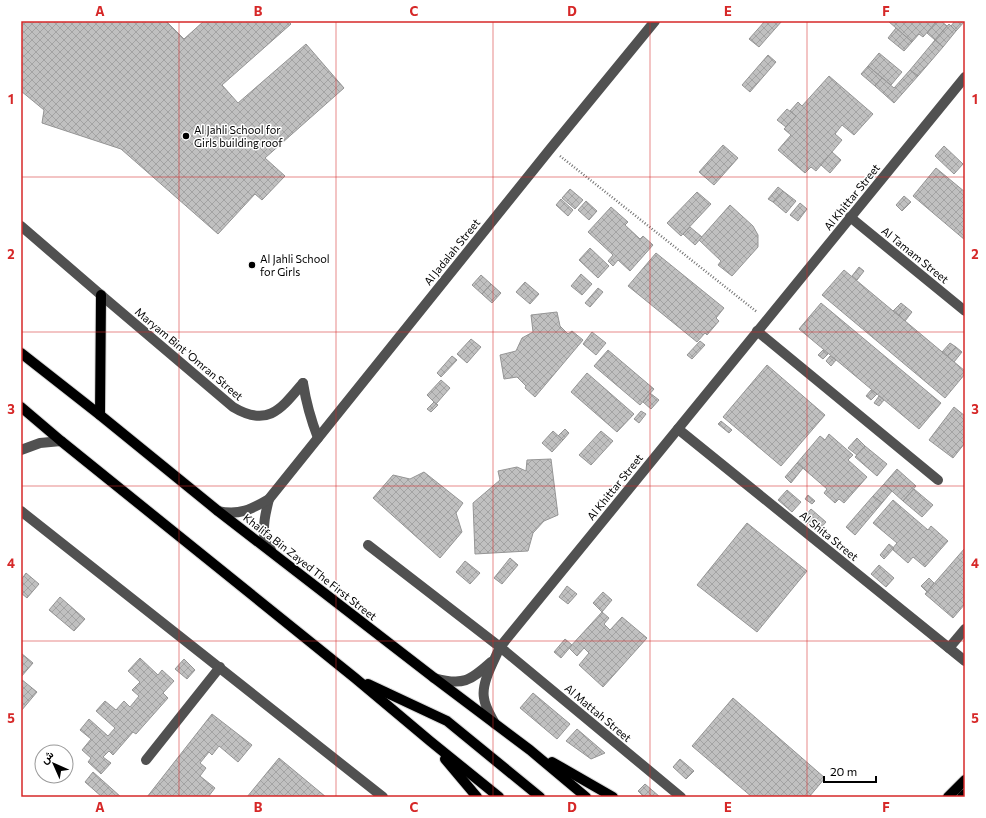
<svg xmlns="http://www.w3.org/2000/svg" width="986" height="818" font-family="Commissioner,Vazirmatn,sans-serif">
<defs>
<pattern id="building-cross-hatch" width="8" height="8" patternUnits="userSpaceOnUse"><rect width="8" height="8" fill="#c0c0c0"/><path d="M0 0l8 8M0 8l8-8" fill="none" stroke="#a3a3a3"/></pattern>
</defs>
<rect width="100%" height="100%" fill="#fff"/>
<!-- building -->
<g fill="url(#building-cross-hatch)" stroke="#959595">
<polygon points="21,21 169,21 167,22 184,39 204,21 288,21 291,24 222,85 238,103 306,44 344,88 265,158 285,176 262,200 255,194 218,234 121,149 42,123 44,110 21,91"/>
<polygon points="765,21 782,21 759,47 749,39"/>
<polygon points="888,21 937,21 923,37 919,34 912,42"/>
<polygon points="937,21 941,21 947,26 935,40 927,33"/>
<polygon points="955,21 965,21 956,31 951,26"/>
<polygon points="949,24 956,31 943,47 935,40"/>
<polygon points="896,28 912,42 904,51 888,38"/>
<polygon points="935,40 943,47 918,76 910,70"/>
<polygon points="879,53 902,72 891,85 868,66"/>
<polygon points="768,55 776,62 750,92 742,85"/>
<polygon points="868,66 882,78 875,86 861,74"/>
<polygon points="910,70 918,76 894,103 875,86 882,78 894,88"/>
<polygon points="829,76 873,114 854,135 842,125 835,134 842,140 816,171 811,167 805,173 778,150 791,135 784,129 796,116 790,111 798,102 802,106"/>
<polygon points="787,109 796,116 786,127 777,120"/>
<polygon points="723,145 738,158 714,185 699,172"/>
<polygon points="944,146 963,164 954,174 935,156"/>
<polygon points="832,152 841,160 830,173 821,165"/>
<polygon points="936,168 965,192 965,240 913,196"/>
<polygon points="778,187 783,191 773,202 768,199"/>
<polygon points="570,189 583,200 575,209 562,198"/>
<polygon points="783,191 796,201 786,213 773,202"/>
<polygon points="697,192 711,204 681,236 667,223"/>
<polygon points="904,196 911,202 902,211 896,205"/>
<polygon points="561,199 573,210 568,216 556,205"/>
<polygon points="586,201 597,211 589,220 578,210"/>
<polygon points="800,203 807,209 798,221 790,215"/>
<polygon points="730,205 753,226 758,235 758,247 732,276 718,265 721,261 699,240"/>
<polygon points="611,207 628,222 625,225 640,239 643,236 653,245 630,271 618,260 613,266 608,261 613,255 588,232"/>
<polygon points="690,227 702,237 695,245 683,234"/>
<polygon points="590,248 609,266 598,278 579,260"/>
<polygon points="656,253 724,308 716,318 719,321 707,335 705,333 697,342 628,286"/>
<polygon points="859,267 864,271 857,280 852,276"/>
<polygon points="844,270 965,371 965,374 945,398 822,295"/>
<polygon points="581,274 592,284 582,295 571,286"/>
<polygon points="481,275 491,284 482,294 472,285"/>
<polygon points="525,282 539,294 530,304 516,292"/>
<polygon points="491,284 501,293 492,303 482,294"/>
<polygon points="598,288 603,292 590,307 585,303"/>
<polygon points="821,303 941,403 919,429 799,329"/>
<polygon points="901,303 906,307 899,315 893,311"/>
<polygon points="906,307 912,312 905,321 899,315"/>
<polygon points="557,312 560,326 568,334 572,331 583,340 535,397 525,388 526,386 517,377 504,379 500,355 516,351 522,338 533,332 531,315"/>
<polygon points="592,332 606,343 596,355 583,344"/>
<polygon points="471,339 481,347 467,363 457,354"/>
<polygon points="700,341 705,345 692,359 687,355"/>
<polygon points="950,343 956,347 947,356 942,352"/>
<polygon points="956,347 962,352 954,362 947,356"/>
<polygon points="608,350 654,389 640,405 594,366"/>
<polygon points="823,350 828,354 823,359 818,355"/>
<polygon points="452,356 457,360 441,377 437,373"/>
<polygon points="830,356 836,360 831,366 826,361"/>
<polygon points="767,365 825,415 781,466 723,417"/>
<polygon points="587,373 634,414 617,432 571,392"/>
<polygon points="441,380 450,388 436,404 427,395"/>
<polygon points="871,390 877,394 871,400 866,396"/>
<polygon points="650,393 659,400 651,409 643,402"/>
<polygon points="879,396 884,400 879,406 874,403"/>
<polygon points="434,402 438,405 431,412 427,409"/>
<polygon points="954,407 965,416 965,443 953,458 929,440"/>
<polygon points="641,411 646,414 639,423 634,419"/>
<polygon points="721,421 732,430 729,433 718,424"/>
<polygon points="565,429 569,433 563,440 558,436"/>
<polygon points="553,431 563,440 552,452 542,443"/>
<polygon points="601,431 613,441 591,465 579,455"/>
<polygon points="829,434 853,455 848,460 867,477 844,503 839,499 835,503 824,493 827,489 797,463 820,436 825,440"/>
<polygon points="857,438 865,446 857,455 848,448"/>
<polygon points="865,446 887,464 877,476 855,457"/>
<polygon points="551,459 558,515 544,521 533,533 528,551 475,554 473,503 500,480 498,471 517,467 526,471 527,460"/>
<polygon points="797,463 803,468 791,483 785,477"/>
<polygon points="897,469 916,486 903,501 884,484"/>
<polygon points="424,472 463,503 456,513 462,532 440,558 373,498 393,475 410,479"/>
<polygon points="884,484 892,491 882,503 873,496"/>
<polygon points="914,489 933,505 922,517 903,501"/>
<polygon points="787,490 801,502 792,512 778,500"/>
<polygon points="808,495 815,501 812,504 805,499"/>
<polygon points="873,496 882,503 855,535 846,527"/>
<polygon points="893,500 928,530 931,526 948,541 925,567 913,557 908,563 892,549 897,543 873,523"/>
<polygon points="811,509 826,522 817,532 803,519"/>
<polygon points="747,523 807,571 757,632 697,585"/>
<polygon points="889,544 894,548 884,559 880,555"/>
<polygon points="965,548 965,604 953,618 925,594"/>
<polygon points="510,558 518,565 502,584 494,578"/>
<polygon points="465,561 480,573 470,584 456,572"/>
<polygon points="879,565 894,578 886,587 871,574"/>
<polygon points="26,573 39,584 27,598 21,593 21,580"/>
<polygon points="929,578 934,583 927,592 921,586"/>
<polygon points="567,586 577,594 568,604 559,597"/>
<polygon points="603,592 612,600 602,612 593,603"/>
<polygon points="60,597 85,619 74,631 49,610"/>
<polygon points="602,612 609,618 604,624 610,630 622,617 647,638 603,687 579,665 589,653 584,648 577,656 569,648"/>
<polygon points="565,639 572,645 561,658 554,652"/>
<polygon points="21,653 33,663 21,677"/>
<polygon points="140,658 158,675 162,670 174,681 163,693 168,698 136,734 133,732 113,755 109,751 103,757 111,763 101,774 88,762 91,758 82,750 91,739 80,730 89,719 108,736 115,728 96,711 105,701 116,710 124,701 130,707 139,696 132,690 140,682 128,671"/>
<polygon points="184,659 195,670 187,679 175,669"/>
<polygon points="21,679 37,692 21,711"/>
<polygon points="533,693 570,724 557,739 520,708"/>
<polygon points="733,698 825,778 809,797 752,797 692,746"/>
<polygon points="212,714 252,745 238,762 219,746 212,755 209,752 200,763 206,768 200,776 215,788 208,797 147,797"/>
<polygon points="577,729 605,753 591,759 566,741"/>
<polygon points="279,758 326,797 247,797"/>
<polygon points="680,759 694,771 686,779 673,767"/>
<polygon points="93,772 121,797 102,797 85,782"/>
<polygon points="645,784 660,797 644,797 638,791"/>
</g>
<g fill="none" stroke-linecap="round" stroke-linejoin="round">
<defs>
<g id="major">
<polyline points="21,353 100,415 218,511 433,677 530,750 586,797"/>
<polyline points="21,407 61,441 355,678 430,741 499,797"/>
<polyline points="100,415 101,295"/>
<polyline points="368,684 447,721 540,797"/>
<polyline points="445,759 477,797"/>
<polyline points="552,762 613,797"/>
<polyline points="948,797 965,780"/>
<polyline points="962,797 965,794"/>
</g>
</defs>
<!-- major casing -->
<use href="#major" stroke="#dbdbdb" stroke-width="12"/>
<!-- path -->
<polyline stroke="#737373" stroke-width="2.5" stroke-dasharray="1 2" stroke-linecap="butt" points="560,156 757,312"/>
<!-- minor -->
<g stroke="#515151" stroke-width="10">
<polyline points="850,217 965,311"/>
<path d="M21,226L101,295L233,407C268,428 281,409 303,383"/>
<polyline points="757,331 938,480"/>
<path d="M303,383C306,402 311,420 318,438"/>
<polyline points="678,429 965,661"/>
<polyline points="21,450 40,443 61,441"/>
<path d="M269,499C266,511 262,527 265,540C266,543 269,547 271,550"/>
<polyline points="21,511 383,797"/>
<path d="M218,511C239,516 252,509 269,499L551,148L655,21"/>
<polyline points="368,545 500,647 681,797"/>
<polyline points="949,648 965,629"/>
<path d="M434,678C463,686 470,681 491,662"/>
<path d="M495,724C491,716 485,707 484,698C481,683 494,661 500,647L965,77"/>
<polyline points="146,760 220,667"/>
</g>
<!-- major -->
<use href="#major" stroke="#000" stroke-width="10"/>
</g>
<!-- grid -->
<path fill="none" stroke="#d62828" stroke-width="1" stroke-opacity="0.55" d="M179,21V797M336,21V797M493,21V797M650,21V797M807,21V797M21,177H965M21,332H965M21,486H965M21,641H965"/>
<!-- markers -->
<g fill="#000" stroke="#fff" stroke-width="1.5">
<circle cx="186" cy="136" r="4"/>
<circle cx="252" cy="265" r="4"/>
</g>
<g text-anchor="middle" stroke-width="3" stroke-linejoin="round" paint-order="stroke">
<!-- poi labels -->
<g font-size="11" fill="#000" stroke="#fff" text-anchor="start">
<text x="194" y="134">Al Jahli School for<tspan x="194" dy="13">Girls building roof</tspan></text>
<text x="260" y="263">Al Jahli School<tspan x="260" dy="13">for Girls</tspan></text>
</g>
<!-- street labels -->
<g font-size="11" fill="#000" stroke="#fff">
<text transform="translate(852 197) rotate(-51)" y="4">Al Khittar Street</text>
<text transform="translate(452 252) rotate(-51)" y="4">Al Jadalah Street</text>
<text transform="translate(915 255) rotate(39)" y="4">Al Tamam Street</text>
<text transform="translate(189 354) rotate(40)" y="4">Maryam Bint 'Omran Street</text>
<text transform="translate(615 487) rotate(-51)" y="4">Al Khittar Street</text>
<text transform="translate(829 536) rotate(39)" y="4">Al Shita Street</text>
<text transform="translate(310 567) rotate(38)" y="4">Khalifa Bin Zayed The First Street</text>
<text transform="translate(598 713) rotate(40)" y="4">Al Mattah Street</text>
</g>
</g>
<!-- border -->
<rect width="986" height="818" fill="none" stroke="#ffffff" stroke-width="44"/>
<!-- north arrow -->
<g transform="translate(54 764) rotate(315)"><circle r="19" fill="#ffffff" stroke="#999999"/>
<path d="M0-3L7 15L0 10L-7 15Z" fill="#000000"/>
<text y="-6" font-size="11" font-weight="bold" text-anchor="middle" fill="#000000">ش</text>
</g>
<!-- scale -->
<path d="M824 776v6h52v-6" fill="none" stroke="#000000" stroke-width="2"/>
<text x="830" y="776" font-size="12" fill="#000000" stroke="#ffffff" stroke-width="3" paint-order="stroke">20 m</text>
<rect x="22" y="22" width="942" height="774" fill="none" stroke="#d62828" stroke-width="1.5"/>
<g font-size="13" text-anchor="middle" font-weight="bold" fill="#d62828">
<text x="100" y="16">A</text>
<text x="258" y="16">B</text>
<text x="414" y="16">C</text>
<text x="572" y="16">D</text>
<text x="728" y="16">E</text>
<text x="886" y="16">F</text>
<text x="11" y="104">1</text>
<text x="975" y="104">1</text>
<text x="11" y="259">2</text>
<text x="975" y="259">2</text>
<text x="11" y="414">3</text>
<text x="975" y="414">3</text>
<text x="11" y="568">4</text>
<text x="975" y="568">4</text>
<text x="11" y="723">5</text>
<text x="975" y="723">5</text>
<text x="100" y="812">A</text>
<text x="258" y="812">B</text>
<text x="414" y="812">C</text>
<text x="572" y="812">D</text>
<text x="728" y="812">E</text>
<text x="886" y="812">F</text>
</g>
</svg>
